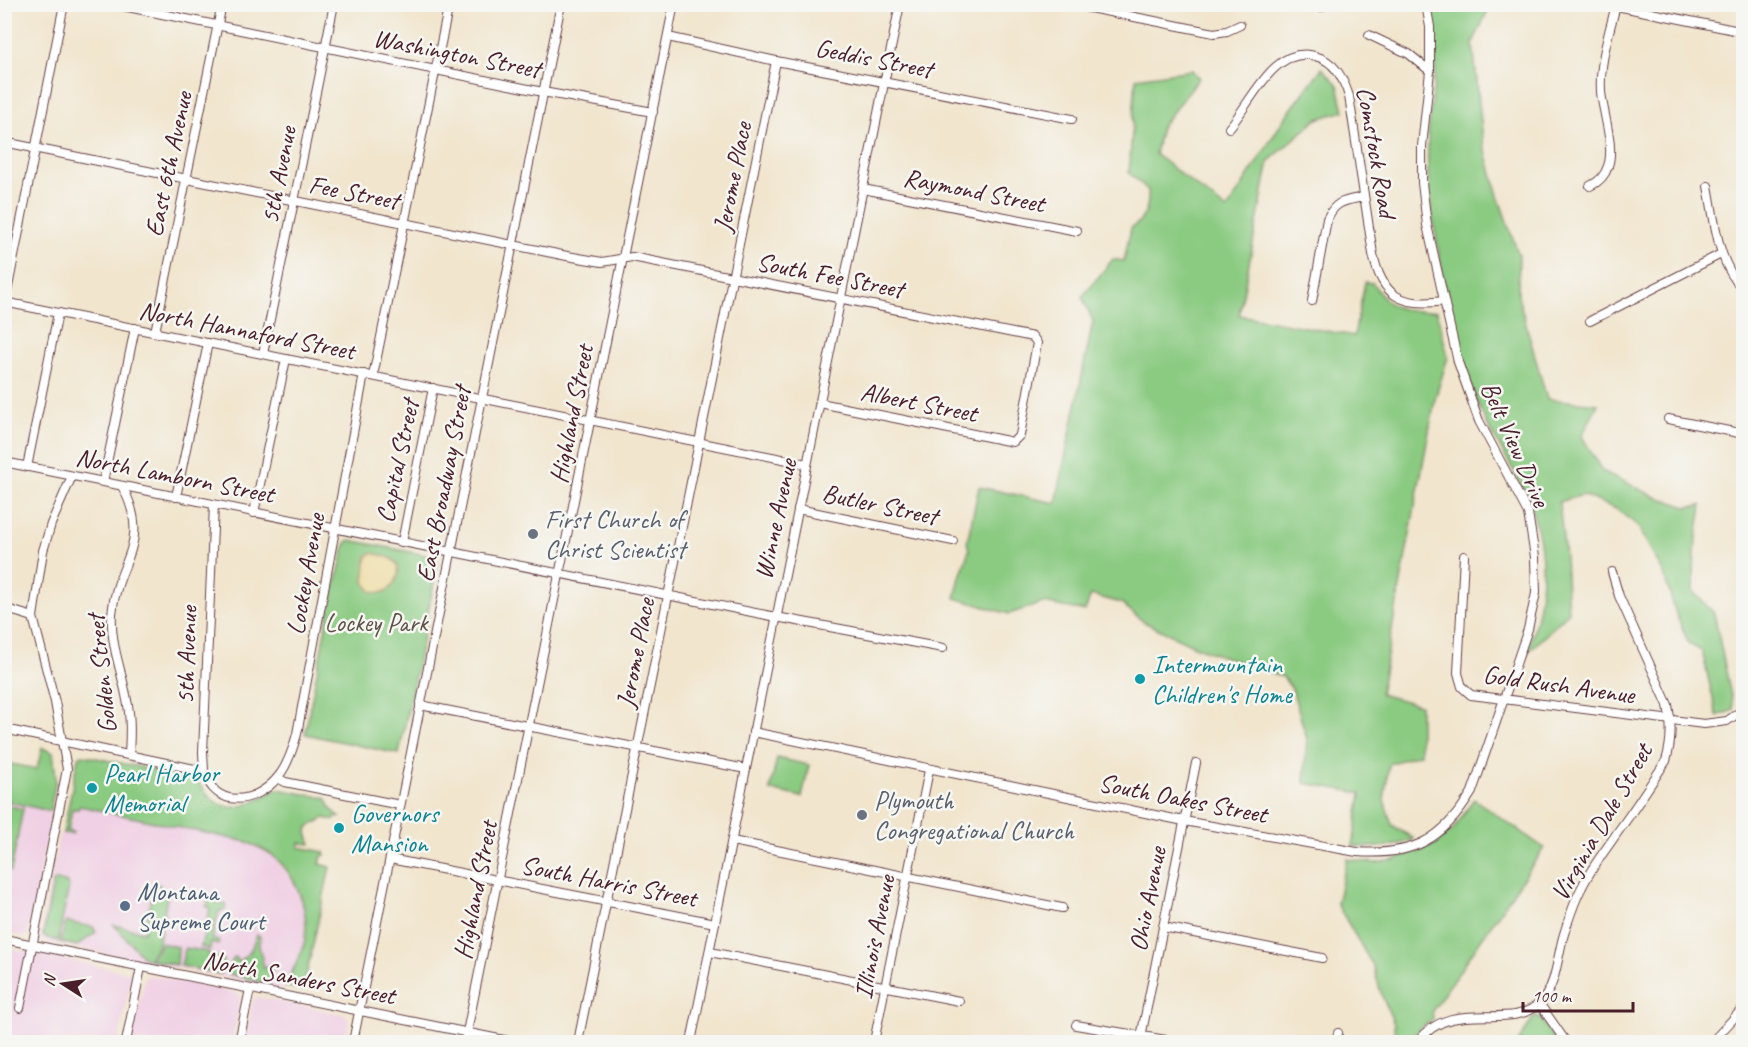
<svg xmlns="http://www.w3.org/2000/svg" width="1748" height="1047" font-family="Caveat,sans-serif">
<rect width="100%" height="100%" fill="#f6f6f2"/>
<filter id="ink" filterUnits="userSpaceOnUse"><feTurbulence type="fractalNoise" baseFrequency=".0167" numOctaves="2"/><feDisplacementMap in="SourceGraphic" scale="12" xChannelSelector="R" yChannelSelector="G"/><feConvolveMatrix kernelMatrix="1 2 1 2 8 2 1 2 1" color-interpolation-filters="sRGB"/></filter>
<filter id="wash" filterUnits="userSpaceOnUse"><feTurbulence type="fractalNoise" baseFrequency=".008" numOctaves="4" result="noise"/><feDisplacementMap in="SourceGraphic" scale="24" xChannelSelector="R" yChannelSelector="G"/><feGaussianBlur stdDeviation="1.35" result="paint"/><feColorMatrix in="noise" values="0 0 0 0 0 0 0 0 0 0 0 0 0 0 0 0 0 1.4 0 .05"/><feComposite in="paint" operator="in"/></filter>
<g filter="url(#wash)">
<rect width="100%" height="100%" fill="#f1e5cd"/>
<!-- built -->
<g fill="#f0d0e4">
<polygon points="5,801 52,812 28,932 24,937 5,933"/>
<polygon points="79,806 247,842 271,854 288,874 300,893 305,920 303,948 283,989 42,941 40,937 60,832 72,834 68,830 72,808 78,809"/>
<polygon points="4,947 132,973 118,1042 5,1042"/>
<polygon points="149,975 237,993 241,998 232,1042 131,1042 145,978"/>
<polygon points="258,997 346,1015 349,1019 345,1042 245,1042 253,1001"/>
</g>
<!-- green -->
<g fill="#8aca81" stroke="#6a7456" stroke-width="1.5">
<path d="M1430,5H1488V10L1473,43L1483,140L1498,196L1519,256L1518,296L1547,399L1598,404L1582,436L1602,471L1654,496L1687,507L1702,505L1695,551L1693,592L1714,613L1734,710L1717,716L1702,651L1689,644L1676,614L1663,572L1637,525L1616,509L1583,495L1559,502L1565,557L1568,613L1527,653C1546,594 1550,544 1522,486C1505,453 1484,425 1472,389C1455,339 1443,278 1434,226C1428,193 1426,159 1429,126C1434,83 1440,48 1430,5Z"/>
<path d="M1322,68L1338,85L1344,111L1317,119L1269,161L1239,315L1354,336L1365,282L1373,283C1390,314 1406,310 1437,311L1448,357L1435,399L1380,694L1420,705V754L1389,764L1384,800L1392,825L1414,839C1394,848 1375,848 1353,846L1361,793L1304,783L1307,739L1292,689L1283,677L1199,648L1144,622L1121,603L1091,595L1085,611L1043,603L1009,614L955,598L960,577L969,550L967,542L979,487L1056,503L1093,321L1082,297L1113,259L1124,261L1131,228C1146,219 1149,206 1148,190L1129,173L1136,78L1192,70L1199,78L1161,127L1155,154L1227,210L1284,119Z"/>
<polygon points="350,540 435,557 438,563 399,754 305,734 330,605 346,543"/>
<polygon points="42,748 53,752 56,779 50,811 5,801 5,763 37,769"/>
<path d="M82,755L193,778C201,783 204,793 212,799C236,818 256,799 278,789L326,798L331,809L340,817H335L334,820L324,818L308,827L307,833L311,844L300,843L299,847L324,852L325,855L322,856L320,864L330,867L303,990L284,986C290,973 299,962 303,948C312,915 298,876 272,855C265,850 255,846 247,842L80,806L78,809H72L68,830L73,832L72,834L63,833L78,758Z"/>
<polygon points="777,758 809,765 802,797 770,790"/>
<polygon points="1474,799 1544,848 1432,1011 1433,1019 1419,1029 1409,1042 1395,1042 1394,1024 1382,996 1373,966 1337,904 1347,859 1376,863 1394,860 1432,846 1453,830"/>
<polygon points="6,805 23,809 11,871 5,870 4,809"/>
<polygon points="57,880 67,883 69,886 58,941 43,936 53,883"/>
<polygon points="154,884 159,884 163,891 168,893 158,944 149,959 145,959 114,925 144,932"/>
<polygon points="209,900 227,905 225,910 219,911 212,939 219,941 218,945 211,943 210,949 201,947 210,908 206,907"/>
<polygon points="66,922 93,927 96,932 77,946 60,942"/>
<polygon points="257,935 260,936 259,946 264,968 273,966 269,984 229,974 233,958 236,957 238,962 250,952"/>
<polygon points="161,943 178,947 177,965 151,960"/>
<polygon points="185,948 209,952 209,956 222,958 224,962 221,974 181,966"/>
<polygon points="1535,1015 1540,1018 1556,1042 1518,1042"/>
</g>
<!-- sand -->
<path fill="#eeda9e" stroke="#9c7c64" stroke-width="1.5" d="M373,553C378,555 387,556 392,559C406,568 395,591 380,593C377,593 374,592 371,591L364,582L367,556Z"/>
</g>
<g filter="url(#ink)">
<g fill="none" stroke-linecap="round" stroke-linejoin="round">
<defs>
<g id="minor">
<polyline points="113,4 543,92 653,112"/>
<polyline points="1070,4 1214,33 1227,31 1240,25"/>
<polyline points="1612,5 1744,32"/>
<polyline points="1321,7 1326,4"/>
<polyline points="1369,35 1409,54 1430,71"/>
<polyline points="668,37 776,61 1072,119"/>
<path d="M1229,128C1252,102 1273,45 1315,56C1335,61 1343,78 1349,96L1373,254C1382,297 1402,307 1444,301"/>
<polyline points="4,142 567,256 602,262 632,257 1028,336 1033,337 1037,343 1020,435 1013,442 820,403"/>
<path d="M1590,186C1599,182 1605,176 1608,166C1615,147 1603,113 1601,92C1599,64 1609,33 1616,5"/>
<path d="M1708,186C1715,221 1717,264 1744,290"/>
<polyline points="863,189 1077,231"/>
<path d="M1312,301L1327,219C1336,200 1345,201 1364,197"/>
<polyline points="4,302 807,464"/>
<polyline points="5,302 64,4"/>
<polyline points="1590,321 1721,254"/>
<polyline points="155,332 222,4"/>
<polyline points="263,354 334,4"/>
<polyline points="373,376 449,4"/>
<polyline points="1668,419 1744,434"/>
<polyline points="4,462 776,617 943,648"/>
<polyline points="27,467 58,313"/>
<polyline points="103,482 135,328"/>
<path d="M122,486C153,544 117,559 112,614C110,644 122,671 127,700C131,718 130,737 129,755"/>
<polyline points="176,497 208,343"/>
<polyline points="798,509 953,541"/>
<polyline points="254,513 286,359"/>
<polyline points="402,542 433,388"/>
<polyline points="1464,556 1458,673 1462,687 1471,695 1704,724 1727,721 1744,709"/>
<polyline points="4,608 33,617"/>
<polyline points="420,705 746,769"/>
<path d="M4,729L204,771C215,810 256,804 278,777C288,765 293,749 297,734L364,374"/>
<path d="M753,732L1184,821L1357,852C1413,856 1443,840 1472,792L1528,629L1536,593L1535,557L1528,513L1479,421L1458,362L1427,225L1422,183V146L1430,71V27L1426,4"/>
<polyline points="204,771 203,752 214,505"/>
<polyline points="278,778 285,782 400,805"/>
<polyline points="732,841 1062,908"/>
<polyline points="390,859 715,923"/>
<polyline points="1163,927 1322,958"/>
<polyline points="4,939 514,1042"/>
<polyline points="710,952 959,1001"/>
<polyline points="1539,1003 1566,1042"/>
<polyline points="20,1008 67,769 55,702 33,617 43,551 51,524 72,476"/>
<polyline points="1076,1025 1178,1042"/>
<polyline points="126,1042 141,967"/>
<polyline points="239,1042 250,989"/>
<polyline points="353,1042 561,4"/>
<polyline points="465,1042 674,4"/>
<polyline points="578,1042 776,61"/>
<polyline points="691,1042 900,4"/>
<polyline points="874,1042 929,770"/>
<polyline points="1140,1042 1196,763"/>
<polyline points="1336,1042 1338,1033"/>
<path d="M1418,1042C1453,995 1508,1033 1540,1003C1557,986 1557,956 1564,934C1569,918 1574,902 1582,887C1591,868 1605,851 1617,833C1634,810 1650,785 1666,761C1672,741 1672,724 1668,705L1619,596L1612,572"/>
<polyline points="1712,1042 1744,1007"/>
</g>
</defs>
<!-- minor casing -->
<use href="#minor" stroke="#633d43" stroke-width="10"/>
<!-- minor -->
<use href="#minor" stroke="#fff" stroke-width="8"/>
</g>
</g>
<!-- markers -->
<g fill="#6b7280" stroke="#f6f6f2" stroke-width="2">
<circle cx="533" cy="534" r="6"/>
<circle cx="862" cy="815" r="6"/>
</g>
<g fill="#0f9aa8" stroke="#f6f6f2" stroke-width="2">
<circle cx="1140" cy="679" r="6"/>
<circle cx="92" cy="788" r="6"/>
<circle cx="339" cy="828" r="6"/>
</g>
<circle fill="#5c6f8a" stroke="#f6f6f2" stroke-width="2" cx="125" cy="906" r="6"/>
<g text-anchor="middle" stroke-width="5" stroke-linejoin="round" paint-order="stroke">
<!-- street labels -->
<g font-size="26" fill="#4a1f2b" stroke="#f6f6f2">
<text transform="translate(457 53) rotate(11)" y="9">Washington Street</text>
<text transform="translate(874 58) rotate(11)" y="9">Geddis Street</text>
<text transform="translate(1377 152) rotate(80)" y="9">Comstock Road</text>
<text transform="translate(168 164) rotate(-78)" y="9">East 6th Avenue</text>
<text transform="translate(278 175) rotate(-79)" y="9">5th Avenue</text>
<text transform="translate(732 177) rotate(-79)" y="9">Jerome Place</text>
<text transform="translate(974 190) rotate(11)" y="9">Raymond Street</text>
<text transform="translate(354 192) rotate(11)" y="9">Fee Street</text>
<text transform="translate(830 275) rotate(11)" y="9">South Fee Street</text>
<text transform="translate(247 330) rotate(11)" y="9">North Hannaford Street</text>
<text transform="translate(919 402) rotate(11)" y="9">Albert Street</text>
<text transform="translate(571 414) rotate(-79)" y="9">Highland Street</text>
<text transform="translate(1516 444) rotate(66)" y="9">Belt View Drive</text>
<text transform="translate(397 461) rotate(-78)" y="9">Capital Street</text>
<text transform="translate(175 475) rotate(11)" y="9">North Lamborn Street</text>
<text transform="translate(443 484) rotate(-79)" y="9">East Broadway Street</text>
<text transform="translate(880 504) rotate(12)" y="9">Butler Street</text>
<text transform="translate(775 519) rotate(-78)" y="9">Winne Avenue</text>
<text transform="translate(305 574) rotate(-80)" y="9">Lockey Avenue</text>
<text transform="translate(635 653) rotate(-79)" y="9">Jerome Place</text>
<text transform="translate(186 655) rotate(-88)" y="9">5th Avenue</text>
<text transform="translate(101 674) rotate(-96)" y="9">Golden Street</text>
<text transform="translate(1559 684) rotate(8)" y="9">Gold Rush Avenue</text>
<text transform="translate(1183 798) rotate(11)" y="9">South Oakes Street</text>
<text transform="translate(1601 822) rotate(-60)" y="9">Virginia Dale Street</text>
<text transform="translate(609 881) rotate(11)" y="9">South Harris Street</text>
<text transform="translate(475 890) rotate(-79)" y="9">Highland Street</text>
<text transform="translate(1147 899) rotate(-79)" y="9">Ohio Avenue</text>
<text transform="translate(874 937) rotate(-79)" y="9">Illinois Avenue</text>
<text transform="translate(299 977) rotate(11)" y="9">North Sanders Street</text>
</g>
<!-- worship labels -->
<g font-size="26" fill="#5b616d" stroke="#f6f6f2" text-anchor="start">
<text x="545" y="528">First Church of<tspan x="545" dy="30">Christ Scientist</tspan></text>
<text x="874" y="809">Plymouth<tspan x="874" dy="30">Congregational Church</tspan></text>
</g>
<!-- park labels -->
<g font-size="26" fill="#5d5245" stroke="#f6f6f2">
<text x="376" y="631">Lockey Park</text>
</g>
<!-- culture labels -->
<g font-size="26" fill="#0d838f" stroke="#f6f6f2" text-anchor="start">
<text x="1152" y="673">Intermountain<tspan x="1152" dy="30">Children's Home</tspan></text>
<text x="104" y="782">Pearl Harbor<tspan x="104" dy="30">Memorial</tspan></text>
<text x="351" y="822">Governors<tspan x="351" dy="30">Mansion</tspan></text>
</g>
<!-- service labels -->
<g font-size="26" fill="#4e5e75" stroke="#f6f6f2" text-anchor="start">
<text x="137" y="900">Montana<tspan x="137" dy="30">Supreme Court</tspan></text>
</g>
</g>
<!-- margin -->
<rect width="1748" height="1047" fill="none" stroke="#f6f6f2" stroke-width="24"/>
<!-- north arrow -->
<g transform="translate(63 984) rotate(282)" stroke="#f6f6f2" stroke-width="4.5" paint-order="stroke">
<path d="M0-4.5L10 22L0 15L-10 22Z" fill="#4a1f2b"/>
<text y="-9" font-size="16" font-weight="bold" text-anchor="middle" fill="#4a1f2b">N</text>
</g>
<!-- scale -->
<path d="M1523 1002v9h110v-9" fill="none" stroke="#4a1f2b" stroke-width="3"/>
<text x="1532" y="1002" font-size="18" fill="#4a1f2b" stroke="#f6f6f2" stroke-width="4.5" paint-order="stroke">100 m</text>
</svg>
